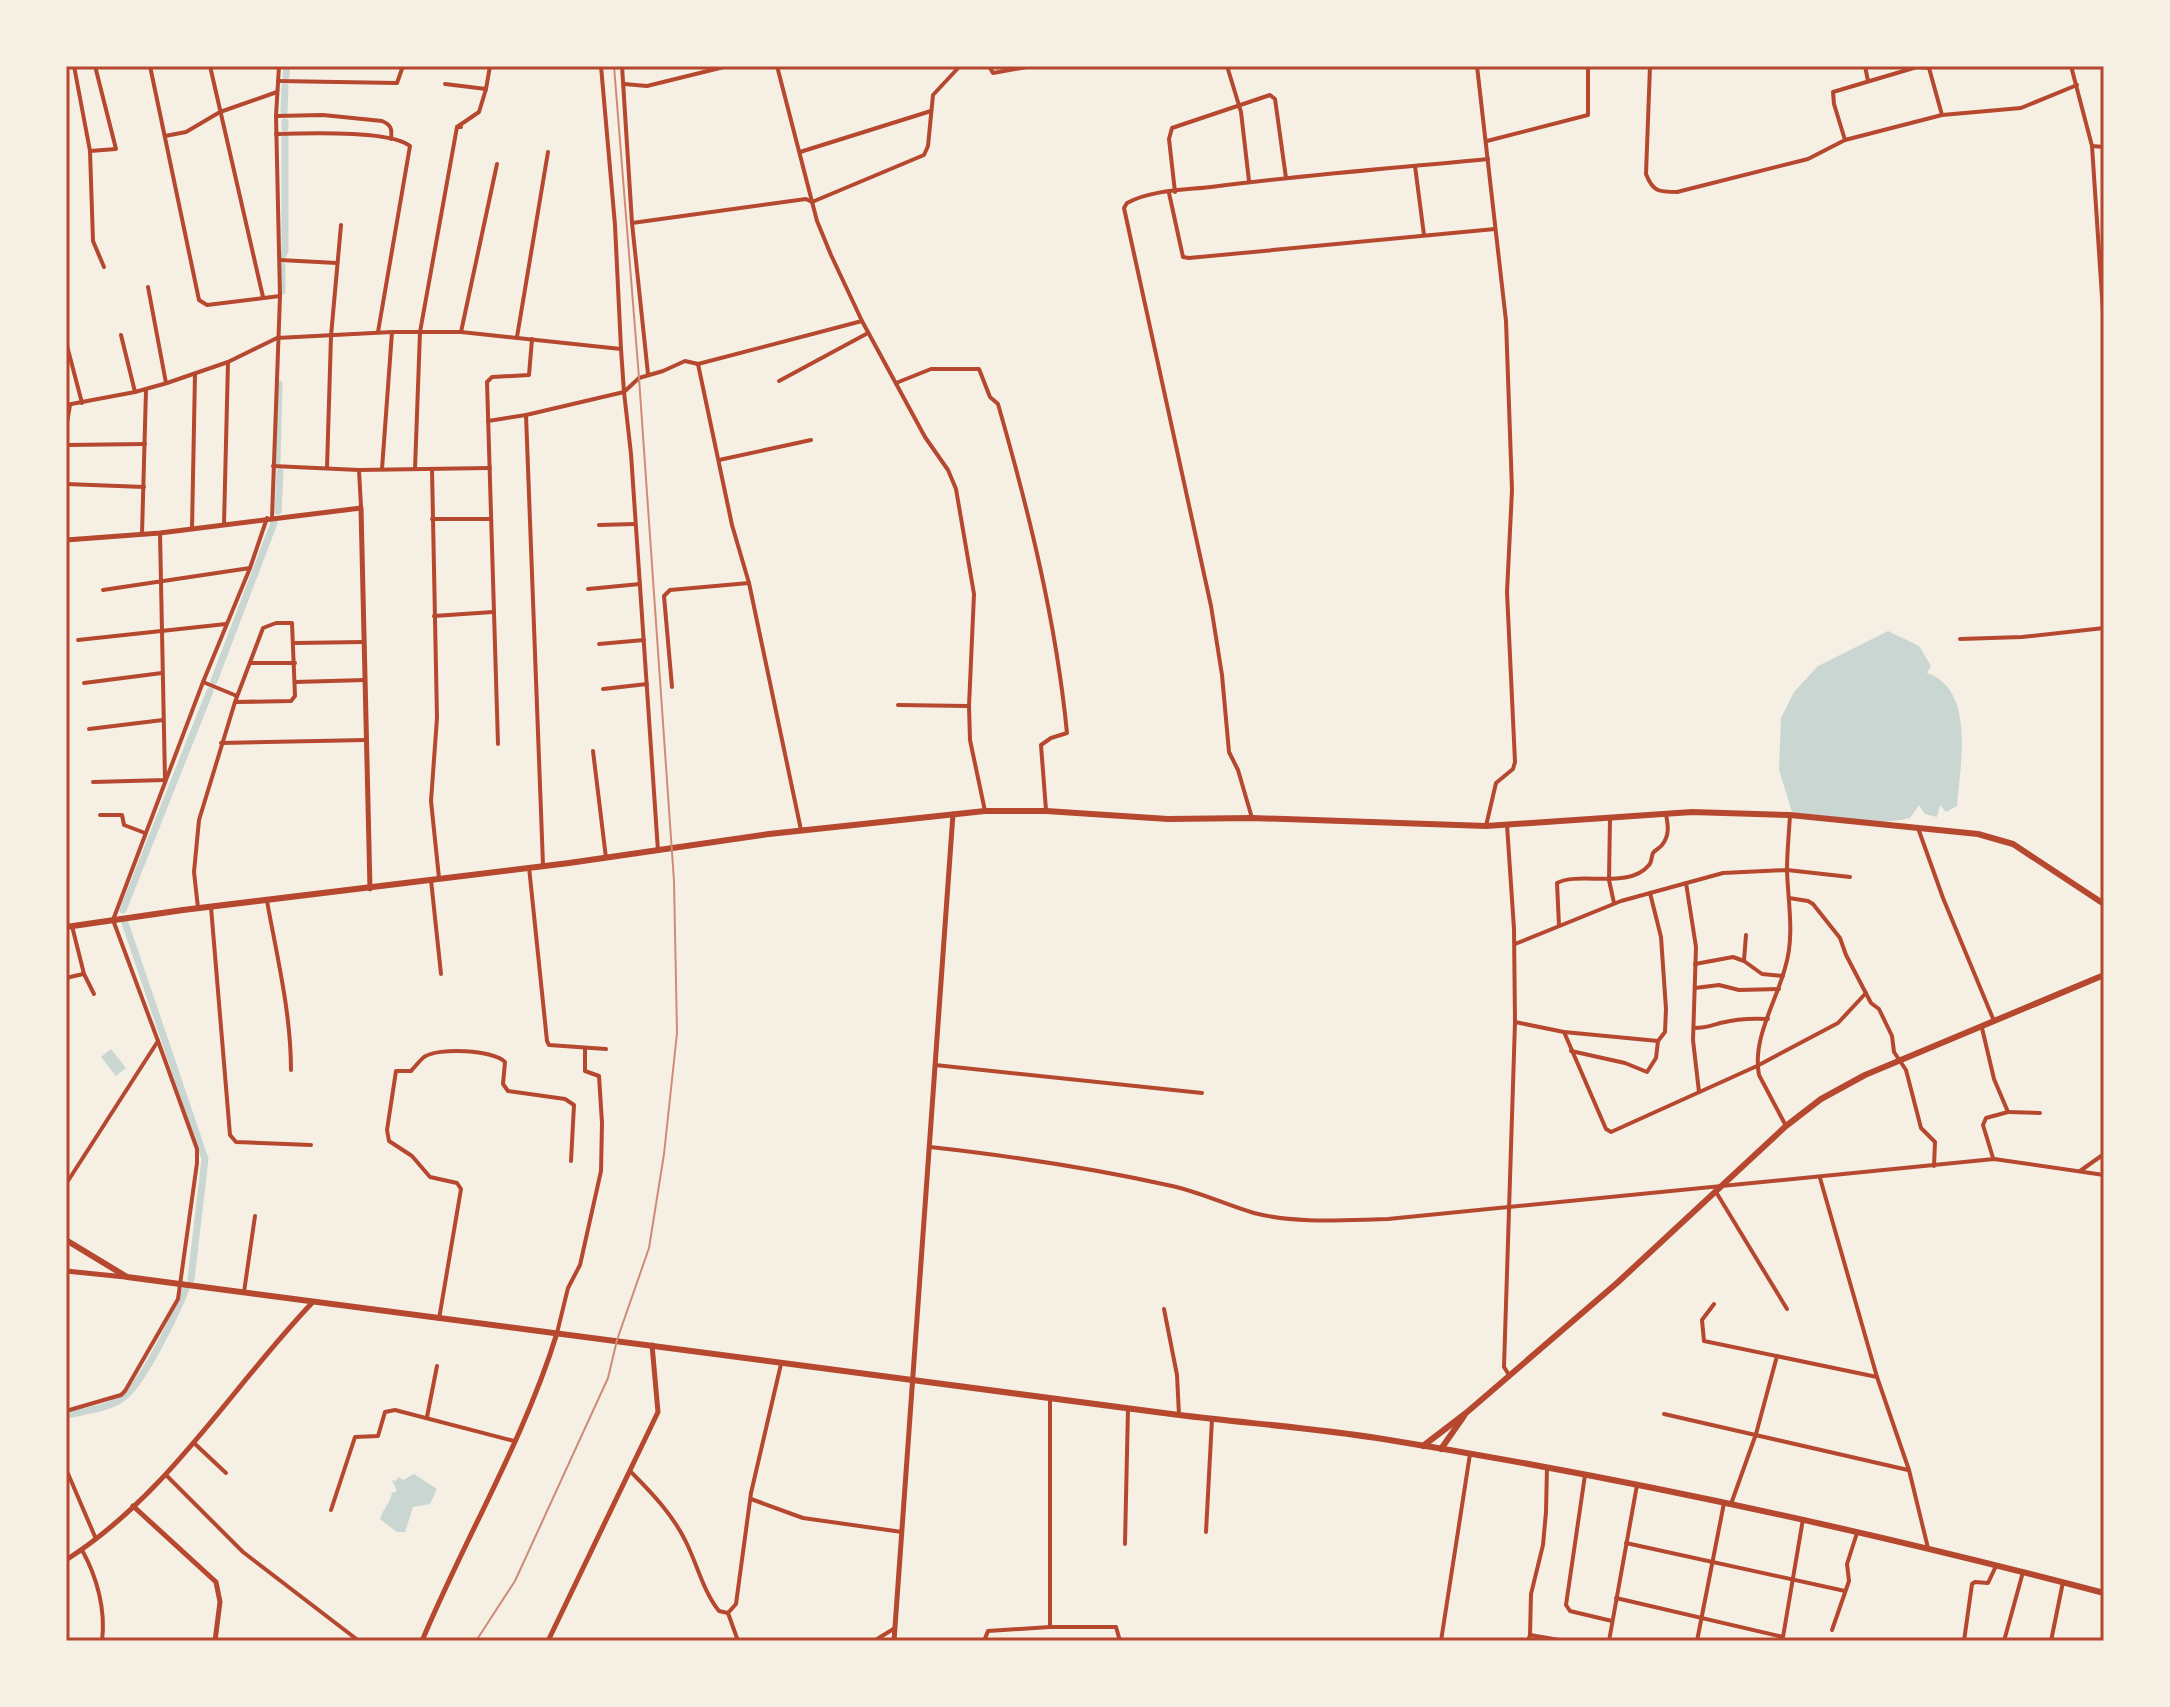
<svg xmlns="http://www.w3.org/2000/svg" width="2170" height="1707" font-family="Poppins,sans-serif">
<rect width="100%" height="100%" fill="#f6efe4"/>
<!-- water -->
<g fill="#c9d6d2">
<path d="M1888,631L1919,646L1931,666L1927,673C1976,690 1960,766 1957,806L1946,812L1940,805L1937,817L1925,814L1919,805L1910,818C1872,827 1830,817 1792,812L1779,770L1781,718L1794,692L1818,666Z"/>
<polygon points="111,1049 126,1068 116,1076 101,1057"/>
<path d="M414,1474L437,1489L430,1504L413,1507L405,1532H397L380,1519C383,1509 390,1503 392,1493L397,1491L392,1480L396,1481L398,1477L403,1480Z"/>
</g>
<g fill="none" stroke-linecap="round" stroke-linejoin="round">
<!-- canal -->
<g stroke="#c9d6d2" stroke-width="7">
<polyline points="286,76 287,66"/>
<polyline points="284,111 285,87"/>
<polyline points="285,122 285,128"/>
<polyline points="283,255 285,251 285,138"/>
<polyline points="282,291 282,266"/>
<polyline points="277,461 279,384"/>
<polyline points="278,511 280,472"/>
<polyline points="214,681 274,523"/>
<polyline points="123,910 210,691"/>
<polyline points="125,923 205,1159 191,1279"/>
<path d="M66,1415C84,1411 106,1409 121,1399C142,1386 176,1314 186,1289"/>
</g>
<!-- minor -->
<g stroke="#b5482f" stroke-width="4">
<polyline points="74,66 90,151 93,241 104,267"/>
<polyline points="150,66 199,300 207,305 280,296"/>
<polyline points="210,66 263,297"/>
<polyline points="601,66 615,225 621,349"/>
<polyline points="622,66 632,223 648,374"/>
<polyline points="777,66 817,221 831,255 862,321 925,437 948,470 956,489 974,594 969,706 970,740 985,811"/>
<polyline points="989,66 993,73 1032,66"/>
<polyline points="1090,66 1093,66"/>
<polyline points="1227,66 1241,112 1249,181"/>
<polyline points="1477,66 1506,321 1512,490 1507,592 1515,762 1513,769 1496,783 1486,826"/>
<path d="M1650,66L1646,174C1653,192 1659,192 1677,192L1808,159L1845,140L1942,115L2021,108L2077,85"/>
<polyline points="1865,66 1868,81"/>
<polyline points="2071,66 2092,146 2104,327"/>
<polyline points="278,81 397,83 403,66"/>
<polyline points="445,84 486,89 490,66"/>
<polyline points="624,84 647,86 728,66"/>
<path d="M276,116L323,115L382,121C392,125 392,130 391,139"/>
<polyline points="461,127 457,127 479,112 486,89"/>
<path d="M276,134C304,133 391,130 410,146L378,332"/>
<polyline points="165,136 186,132 220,112 277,92"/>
<polyline points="1845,140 1834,104 1833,92 1917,67 1929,68 1942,115"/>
<polyline points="1487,141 1588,115 1588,66"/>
<polyline points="2092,146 2104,147"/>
<polyline points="90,151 116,149 95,66"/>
<polyline points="800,152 931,111"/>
<polyline points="1415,166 1424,235"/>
<polyline points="1175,192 1169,139 1172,128 1270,95 1275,99 1276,106 1286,178"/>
<polyline points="1169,193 1183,257 1189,258 1495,229"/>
<polyline points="632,223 806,199 812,202 924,155 928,146 933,95 960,66"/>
<polyline points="280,260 337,263"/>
<polyline points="148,287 166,383"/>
<polyline points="461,332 497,164"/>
<polyline points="121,335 135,392"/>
<polyline points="517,337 548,152"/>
<polyline points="66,342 82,403"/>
<polyline points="698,364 732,525 749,583 801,830"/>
<polyline points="779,381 868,333"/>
<path d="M896,383L931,369H979L990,397L998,404C1029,512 1056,621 1067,733L1051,738L1041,745L1046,810"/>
<polyline points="66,405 135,392 167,383 228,362 277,338 392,332 461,332 621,349 624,392 526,415 488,421"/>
<polyline points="526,415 543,865"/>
<polyline points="66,429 70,405"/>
<polyline points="66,445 145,444"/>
<polyline points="719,460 811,440"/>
<polyline points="273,466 359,470 490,468"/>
<polyline points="327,468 331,336 341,225"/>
<polyline points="382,469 392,332"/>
<polyline points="415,469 420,332 457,127"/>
<polyline points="432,469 437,718 431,801 439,878"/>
<polyline points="359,470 361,507"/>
<polyline points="66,484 144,487"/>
<polyline points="272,518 280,296 276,116 279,66"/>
<polyline points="432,519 491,519"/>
<polyline points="224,524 228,362"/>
<polyline points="599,525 635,524"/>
<polyline points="192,529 195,374"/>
<polyline points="142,534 146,390"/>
<polyline points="588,589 640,584"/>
<polyline points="103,590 250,568"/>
<polyline points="434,616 493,612"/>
<polyline points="1960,639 2022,637 2104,628"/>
<polyline points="78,640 226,624"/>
<polyline points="295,643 364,642"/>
<polyline points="599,644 644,640"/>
<polyline points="250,663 295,663"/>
<polyline points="203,682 237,696"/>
<polyline points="295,682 365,680"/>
<polyline points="84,683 162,673"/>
<polyline points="672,687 664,596 670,590 749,583"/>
<polyline points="603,689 647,684"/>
<polyline points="898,705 968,706"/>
<polyline points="89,729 163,720"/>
<polyline points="221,743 366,740"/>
<polyline points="498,744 487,382 492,377 529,375 532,339"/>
<polyline points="593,751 606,858"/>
<polyline points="93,782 165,780 160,533"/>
<polyline points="100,815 122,815 124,825 145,833"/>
<path d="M1252,818L1238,770L1229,752L1222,675L1211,606L1124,208L1127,203C1151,190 1184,190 1211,187C1303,175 1396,168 1488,159"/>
<polyline points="1610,818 1609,880 1614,903"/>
<polyline points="1507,825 1514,929 1515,1022 1504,1367 1509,1375"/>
<polyline points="1918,828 1943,898 1994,1021"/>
<polyline points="658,851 631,454 624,392 639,378 663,371 685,361 698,364 862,321"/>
<polyline points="529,867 547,1041 549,1045 606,1049"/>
<polyline points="431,880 441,974"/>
<polyline points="1686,883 1696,947 1693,1040 1699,1092"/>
<polyline points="1789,898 1808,901 1813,904 1840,938 1846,955 1871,1003 1879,1009 1892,1036 1894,1052 1906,1070 1921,1128 1935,1142 1934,1166"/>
<path d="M267,901C277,957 291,1013 291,1070"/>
<polyline points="211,907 230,1135 236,1142 311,1145"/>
<polyline points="198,908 194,872 199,820 235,702 263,628 276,623 292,623 295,696 291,701 235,702"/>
<polyline points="72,926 84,974 94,994"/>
<path d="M1559,926L1557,883C1580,871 1629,890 1649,865C1652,862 1651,857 1653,853C1655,850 1660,848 1662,845C1670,835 1668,825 1666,814"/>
<polyline points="1515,944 1621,901 1723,873 1787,870 1850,877"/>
<polyline points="1744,960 1746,935"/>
<polyline points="1695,964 1733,957 1744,961 1762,974 1783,976"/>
<polyline points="66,978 83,974"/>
<polyline points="1695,988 1719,985 1739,990 1779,989"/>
<polyline points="1515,1022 1564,1032 1606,1129 1611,1132 1757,1066 1838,1023 1866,993"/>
<path d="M1694,1028C1705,1028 1710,1026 1720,1023C1736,1019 1752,1018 1768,1019"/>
<polyline points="1982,1028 1994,1079 2008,1112 1986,1118 1983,1125 1993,1158"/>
<polyline points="1564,1032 1658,1041"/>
<polyline points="1571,1051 1625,1063 1647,1072 1656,1058 1658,1041 1665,1032 1666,1009 1661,937 1650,893"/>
<polyline points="935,1065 1202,1093"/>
<polyline points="2008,1112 2040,1113"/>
<path d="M1786,1126L1759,1075C1752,1039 1776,1002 1785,968C1795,936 1788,903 1787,870C1787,852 1789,833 1790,815"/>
<path d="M930,1147C1011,1156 1092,1168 1172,1186C1200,1192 1226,1205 1254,1213C1297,1224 1343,1220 1388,1219L1994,1159L2104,1175"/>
<polyline points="2080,1171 2104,1154"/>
<polyline points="1820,1178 1877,1377 1909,1470 1928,1548"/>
<polyline points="66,1184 158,1041 113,920 203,682 250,568 267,518"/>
<polyline points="1716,1192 1787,1309"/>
<polyline points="244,1292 255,1216"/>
<polyline points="1714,1304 1702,1320 1704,1341 1877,1377"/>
<polyline points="1164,1309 1177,1375 1179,1415"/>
<path d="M439,1319L461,1189L457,1183L430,1177L412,1156L389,1141L387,1130L396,1071H411C415,1067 420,1060 424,1057C438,1047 494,1050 505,1062L503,1084L508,1091L565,1099L574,1105L571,1161"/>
<polyline points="557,1333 568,1288 580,1265 601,1171 602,1123 599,1076 585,1071 585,1048"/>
<polyline points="1050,1398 1050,1627 1116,1627 1120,1641"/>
<polyline points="66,1411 121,1395 125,1391 178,1299 197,1163 197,1149 158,1041"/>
<polyline points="1664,1414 1908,1470"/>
<polyline points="427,1417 437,1366"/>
<polyline points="194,1443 226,1473"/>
<polyline points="66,1469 96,1539"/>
<path d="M631,1472C652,1493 673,1515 686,1542C697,1564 704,1593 719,1611L728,1613"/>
<polyline points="1585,1475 1566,1605 1570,1611 1612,1621"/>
<polyline points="167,1476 243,1552 359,1641"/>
<polyline points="751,1499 803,1518 902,1532"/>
<polyline points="1731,1504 1756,1434 1777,1356"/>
<polyline points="331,1510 355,1437 378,1436 385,1412 395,1410 514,1441"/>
<polyline points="1206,1532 1212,1419"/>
<polyline points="1626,1543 1845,1591"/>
<polyline points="1125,1544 1128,1408"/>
<path d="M82,1550C97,1577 106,1610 102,1641"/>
<polyline points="1616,1598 1783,1637 1803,1519"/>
<polyline points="1832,1630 1849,1581 1847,1564 1857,1533"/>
<polyline points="1530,1635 1531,1594 1543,1545 1546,1512 1547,1467"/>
<polyline points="738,1641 728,1613 736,1604 751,1493 781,1364"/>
<polyline points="874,1641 895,1628"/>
<polyline points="984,1641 988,1631 1050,1627"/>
<polyline points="1441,1641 1470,1454"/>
<polyline points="1528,1641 1530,1635 1565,1641"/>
<polyline points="1609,1641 1637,1485"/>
<polyline points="1697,1641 1724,1503"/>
<polyline points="1964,1641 1972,1584 1975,1582 1988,1583 1996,1566"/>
<polyline points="2004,1641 2023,1572"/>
<polyline points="2051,1641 2063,1582"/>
</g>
<!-- tertiary -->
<g stroke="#b5482f" stroke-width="5">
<polyline points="66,540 160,533 361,508 370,889"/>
<polyline points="66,1271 125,1277"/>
<polyline points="133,1506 216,1582 220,1602 215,1641"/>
<path d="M66,1560C168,1495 230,1389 312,1303"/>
<path d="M422,1641C465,1538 524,1440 557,1333"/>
<polyline points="548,1641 658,1412 652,1345"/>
<polyline points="894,1641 953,814"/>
</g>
<!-- primary -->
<g stroke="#b5482f" stroke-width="6">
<polyline points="1423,1446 1466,1413 1617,1283 1786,1126 1821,1099 1865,1075 2104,975"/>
<polyline points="1441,1449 1464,1416"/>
</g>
<!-- trunk -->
<g stroke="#b5482f" stroke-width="6">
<polyline points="66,927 183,910 569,863 769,834 985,811 1046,811 1168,819 1252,818 1486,826 1692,812 1790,815 1978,834 2013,844 2104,904"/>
<path d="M66,1240L127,1277L1179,1415C1245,1423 1312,1428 1377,1438C1622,1477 1864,1530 2104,1593"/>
</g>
<!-- rail -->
<polyline stroke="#cf8b77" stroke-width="2" points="476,1641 515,1581 608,1378 617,1340 649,1248 664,1154 677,1033 674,881 639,378 614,66"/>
</g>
<!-- border -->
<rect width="2170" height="1707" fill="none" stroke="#f6efe4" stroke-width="136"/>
<rect x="68" y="68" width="2034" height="1571" fill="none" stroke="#b5482f" stroke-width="3"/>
</svg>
